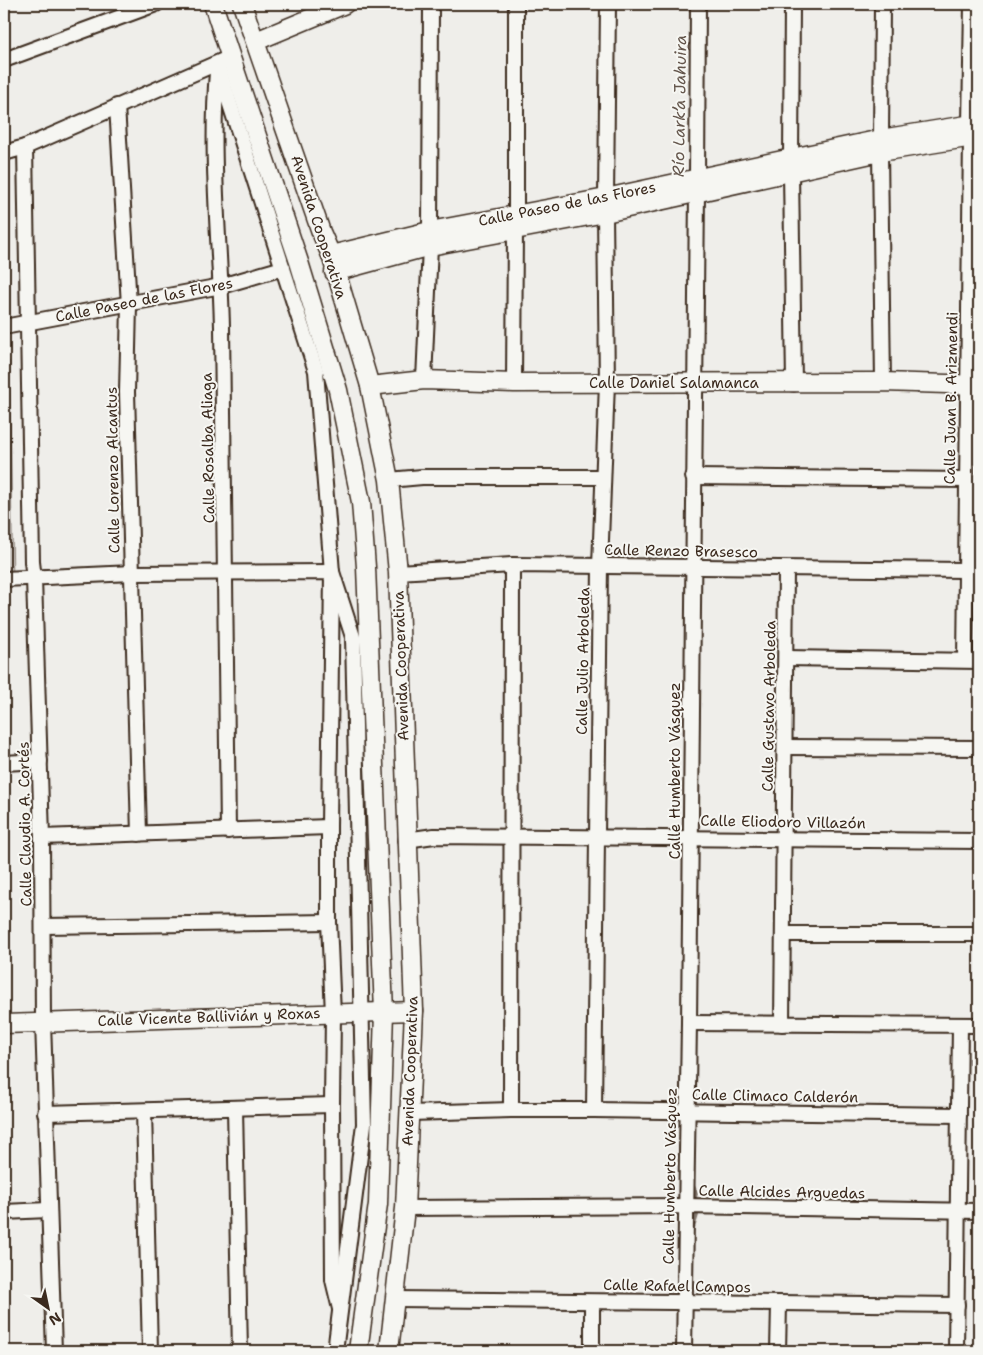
<svg xmlns="http://www.w3.org/2000/svg" width="983" height="1355" font-family="'Shantell Sans',sans-serif">
<rect width="100%" height="100%" fill="#efeeea"/>
<filter id="ink" filterUnits="userSpaceOnUse"><feTurbulence type="fractalNoise" baseFrequency=".02" numOctaves="2"/><feDisplacementMap in="SourceGraphic" scale="10" xChannelSelector="R" yChannelSelector="G"/><feConvolveMatrix kernelMatrix="1 2 1 2 8 2 1 2 1" color-interpolation-filters="sRGB"/></filter>
<g filter="url(#ink)">
<!-- green -->
<polygon fill="#d4d1cc" stroke="#887e75" points="9,361 13,583 4,583 4,362"/>
<g fill="none" stroke-linecap="round" stroke-linejoin="round">
<!-- stream -->
<g stroke="#81766d" stroke-width="4">
<polyline points="681,1109 682,1064"/>
<polyline points="680,1146 680,1162 682,1166"/>
<polyline points="691,1181 696,1193 694,1202"/>
<polyline points="692,1231 697,1215 696,1209"/>
</g>
<defs>
<g id="minor">
<polyline points="4,60 156,4"/>
<polyline points="217,64 316,371 332,572 329,827 329,922 333,1014 332,1105 333,1280 340,1309"/>
<path d="M217,72C210,157 220,242 222,327C225,495 227,663 228,831"/>
<polyline points="117,106 129,305 127,392 139,834"/>
<polyline points="970,124 972,4"/>
<polyline points="881,139 882,4"/>
<polyline points="25,147 32,562 34,578 42,837 43,1022 54,1351"/>
<polyline points="880,152 883,382"/>
<polyline points="4,153 25,147 224,60"/>
<polyline points="791,159 792,4"/>
<polyline points="791,172 794,384"/>
<polyline points="697,178 698,4"/>
<polyline points="606,198 608,4"/>
<polyline points="516,214 516,4"/>
<polyline points="430,231 431,4"/>
<polyline points="4,327 221,286 283,268"/>
<polyline points="424,380 430,246"/>
<polyline points="514,383 515,229"/>
<polyline points="693,477 966,480"/>
<polyline points="389,480 422,477 602,477"/>
<polyline points="398,572 512,565 965,570"/>
<polyline points="4,579 132,573 332,572 353,637 364,1124 335,1351"/>
<polyline points="786,658 979,661"/>
<polyline points="965,660 971,137"/>
<polyline points="785,747 979,748"/>
<polyline points="4,763 40,761"/>
<polyline points="42,837 329,827"/>
<polyline points="406,840 434,836 979,841"/>
<polyline points="43,926 329,922"/>
<polyline points="783,934 979,934"/>
<polyline points="689,1023 979,1025"/>
<polyline points="782,1024 786,569"/>
<polyline points="235,1108 240,1351"/>
<polyline points="511,1110 512,565"/>
<polyline points="594,1110 600,566 607,383 605,213"/>
<polyline points="144,1111 150,1351"/>
<polyline points="45,1113 332,1105"/>
<polyline points="410,1113 511,1110 594,1110 959,1115"/>
<polyline points="405,1208 685,1206 979,1211"/>
<polyline points="4,1212 48,1210"/>
<polyline points="396,1299 957,1305"/>
<polyline points="592,1351 592,1302"/>
<polyline points="684,1351 689,1023 697,192"/>
<polyline points="778,1351 779,1304"/>
<polyline points="956,1351 960,1025"/>
</g>
<g id="tertiary">
<polyline points="213,4 299,262 338,390 361,502 366,567 384,1012 378,1204 358,1351"/>
<polyline points="242,4 321,232 331,255 370,386 389,480 398,572 414,1011 405,1208 389,1351"/>
<polyline points="256,41 345,4"/>
<polyline points="331,255 430,231 606,198 881,139 979,123"/>
<polyline points="334,272 430,246 605,213 880,152 979,136"/>
<polyline points="370,386 424,380 514,383 883,382 979,385"/>
<polyline points="4,1024 414,1011"/>
</g>
</defs>
<!-- minor casing -->
<use href="#minor" stroke="#3b2a1e" stroke-width="18"/>
<!-- tertiary casing -->
<use href="#tertiary" stroke="#3b2a1e" stroke-width="21"/>
<!-- minor -->
<use href="#minor" stroke="#f6f6f2" stroke-width="14"/>
<!-- tertiary -->
<use href="#tertiary" stroke="#f6f6f2" stroke-width="18"/>
</g>
</g>
<g text-anchor="middle" stroke-width="4" stroke-linejoin="round" paint-order="stroke">
<!-- street labels -->
<g font-size="15" fill="#3b2a1e" stroke="#f6f6f2">
<text transform="translate(567 204) rotate(-11)" y="5">Calle Paseo de las Flores</text>
<text transform="translate(319 227) rotate(72)" y="5">Avenida Cooperativa</text>
<text transform="translate(144 300) rotate(-11)" y="5">Calle Paseo de las Flores</text>
<text x="674" y="388">Calle Daniel Salamanca</text>
<text transform="translate(951 398) rotate(-89)" y="5">Calle Juan B. Arizmendi</text>
<text transform="translate(208 448) rotate(-91)" y="5">Calle Rosalba Aliaga</text>
<text transform="translate(113 470) rotate(-91)" y="5">Calle Lorenzo Alcantus</text>
<text transform="translate(681 551) rotate(1)" y="5">Calle Renzo Brasesco</text>
<text transform="translate(583 661) rotate(-89)" y="5">Calle Julio Arboleda</text>
<text transform="translate(401 666) rotate(-92)" y="5">Avenida Cooperativa</text>
<text transform="translate(769 706) rotate(-89)" y="5">Calle Gustavo Arboleda</text>
<text transform="translate(675 771) rotate(-90)" y="5">Calle Humberto Vásquez</text>
<text transform="translate(783 822) rotate(1)" y="5">Calle Eliodoro Villazón</text>
<text transform="translate(25 824) rotate(-91)" y="5">Calle Claudio A. Cortés</text>
<text transform="translate(209 1017) rotate(-2)" y="5">Calle Vicente Ballivián y Roxas</text>
<text transform="translate(410 1071) rotate(-88)" y="5">Avenida Cooperativa</text>
<text transform="translate(775 1096) rotate(1)" y="5">Calle Climaco Calderón</text>
<text transform="translate(670 1176) rotate(-89)" y="5">Calle Humberto Vásquez</text>
<text transform="translate(782 1192) rotate(1)" y="5">Calle Alcides Arguedas</text>
<text transform="translate(677 1286) rotate(1)" y="5">Calle Rafael Campos</text>
</g>
<!-- water labels -->
<g font-size="16" font-style="italic" fill="#64564c" stroke="#f6f6f2">
<text transform="translate(679 106) rotate(-89)" y="6">Río Lark’a Jahuira</text>
</g>
</g>
<!-- margin -->
<rect width="983" height="1355" fill="none" stroke="#f6f6f2" stroke-width="20"/>
<rect x="10" y="10" width="963" height="1335" fill="none" stroke="#3b2a1e" stroke-width="2" filter="url(#ink)"/>
<!-- north arrow -->
<g transform="translate(48 1308) rotate(147)" stroke="#f6f6f2" stroke-width="4" paint-order="stroke">
<path d="M0-4L9 19L0 12L-9 19Z" fill="#3b2a1e"/>
<text y="-8" font-size="14" font-weight="bold" text-anchor="middle" fill="#3b2a1e">N</text>
</g>
</svg>
